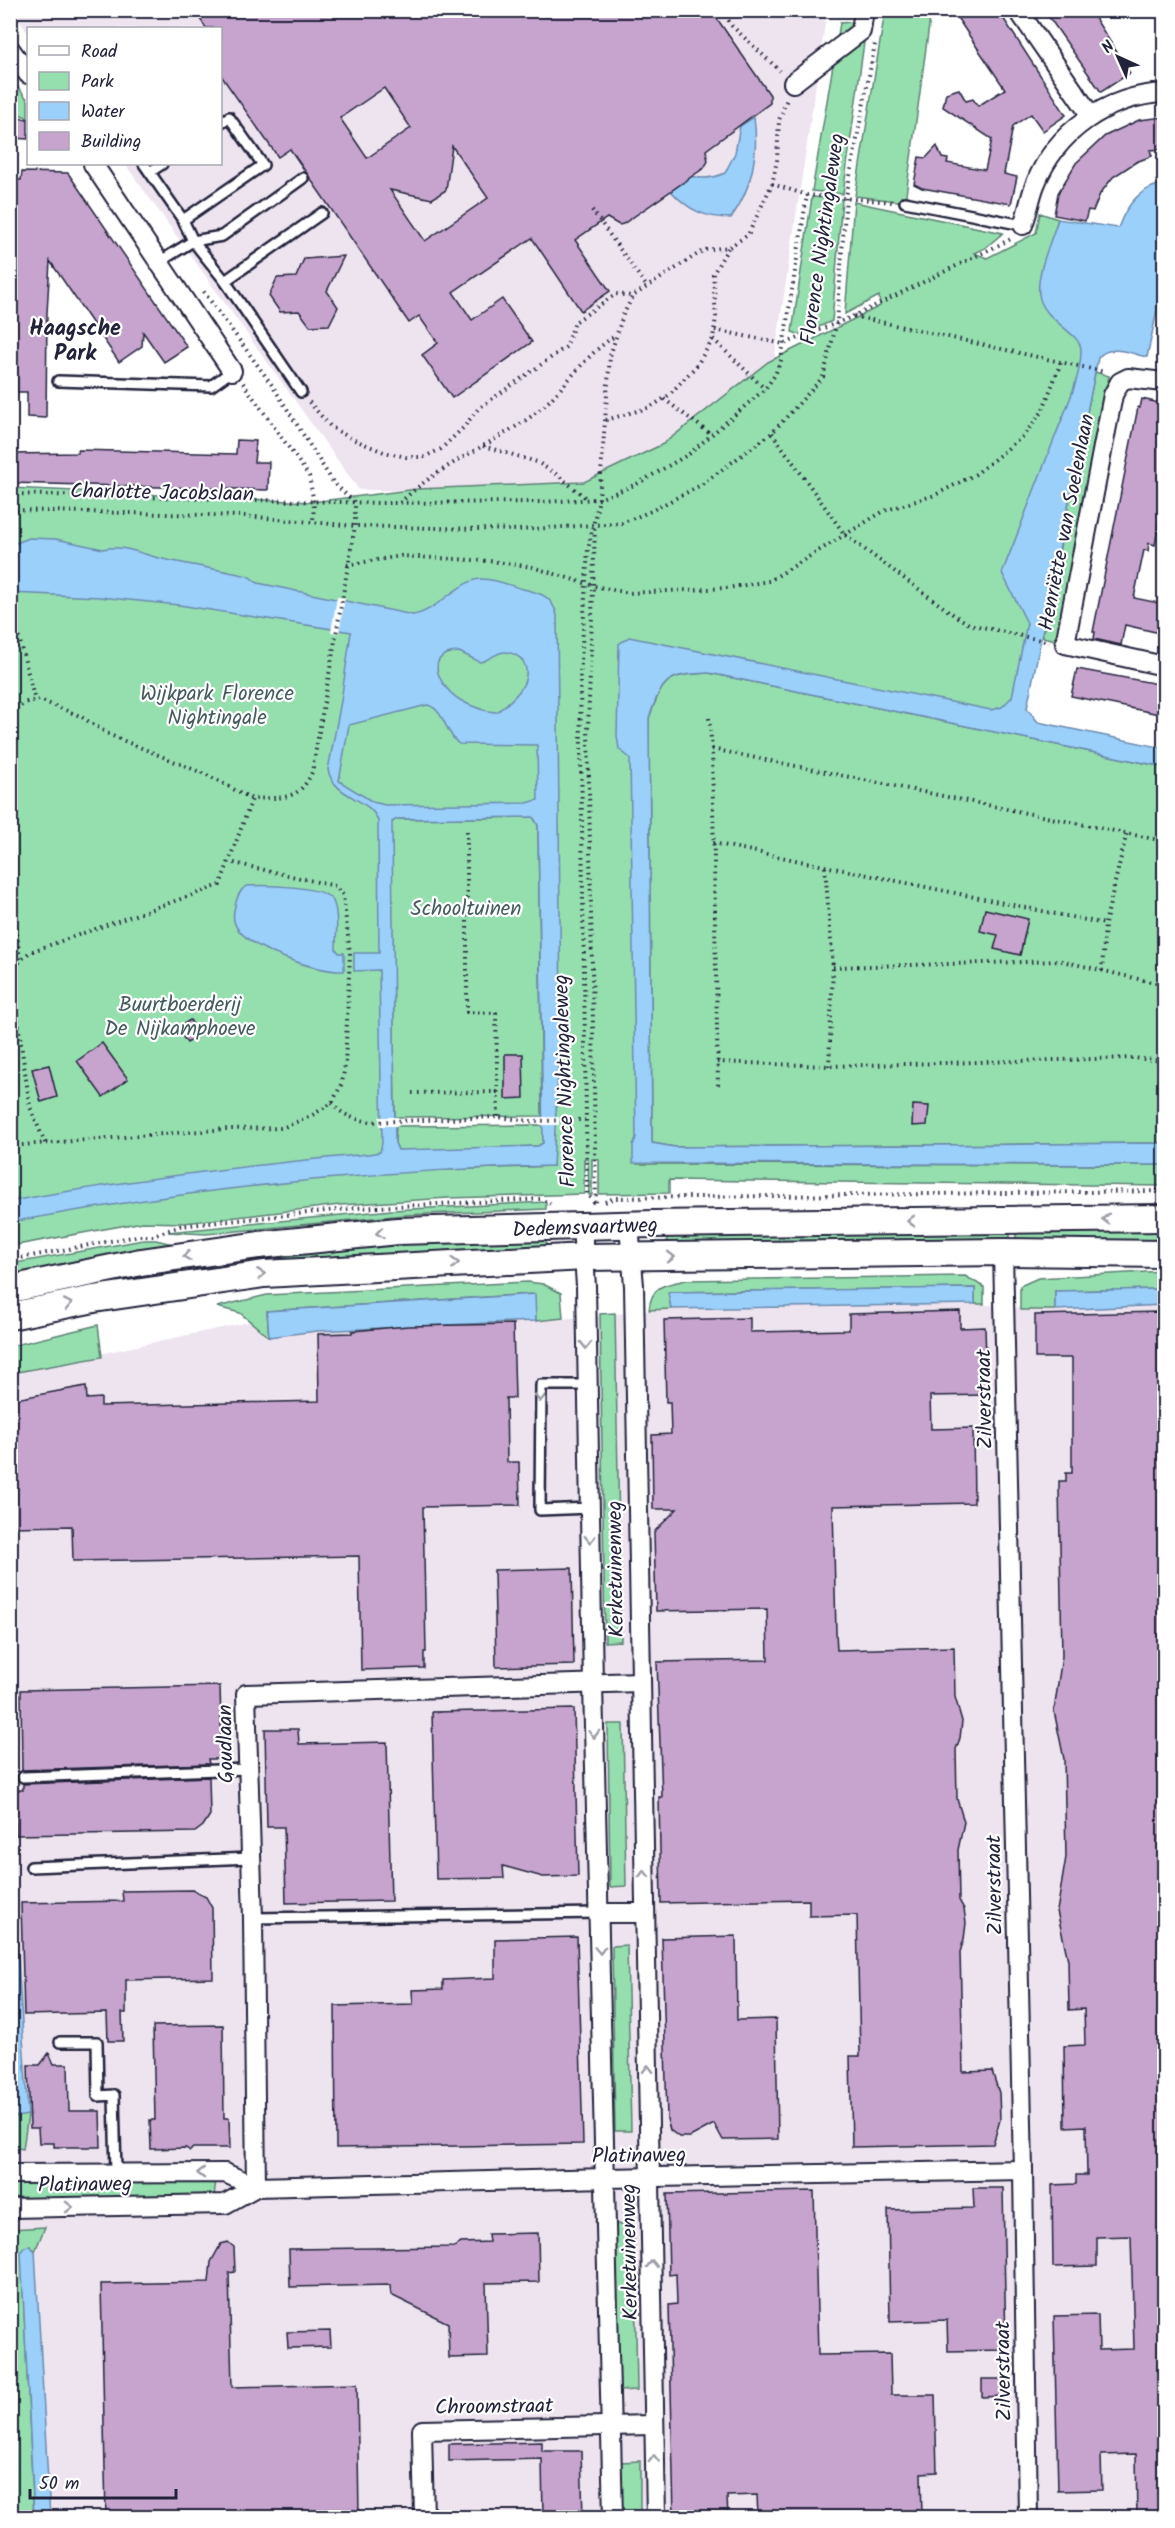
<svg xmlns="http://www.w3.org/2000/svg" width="1175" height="2528" font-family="Kalam,sans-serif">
<rect width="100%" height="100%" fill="#fff"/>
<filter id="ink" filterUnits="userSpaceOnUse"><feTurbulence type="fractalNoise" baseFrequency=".0167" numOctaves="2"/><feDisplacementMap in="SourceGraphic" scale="12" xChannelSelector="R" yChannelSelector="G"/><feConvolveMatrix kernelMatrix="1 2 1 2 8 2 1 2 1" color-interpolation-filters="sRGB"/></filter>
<g filter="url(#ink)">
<!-- built -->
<g fill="#eee4f0">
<polygon points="12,11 827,11 772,375 675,450 583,493 359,490 125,164 220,164 220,28 28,28 28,33"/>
<polygon points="975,1304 1055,1310 1164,1305 1164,2517 22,2517 10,2244 10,1373 272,1317 536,1321 671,1309"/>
</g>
<!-- green -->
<g fill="#95dfae" stroke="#5c8074" stroke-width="1.5" fill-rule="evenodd">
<polygon points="885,11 931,11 905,202 855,196"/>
<polygon points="867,21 843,194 812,191 840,23"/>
<polygon points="10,77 28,100 28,118 11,110"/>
<polygon points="812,197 842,199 832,321 801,335 792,332"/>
<path d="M854,202L1003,233L985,248L974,253L987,258L1036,233L1040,213L1058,219L1041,275L1099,294L1012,725L705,662L668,671L643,703L637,1164L1164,1165V1186L669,1180V1193L599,1194V1160L592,1159V1195H589L588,1159H584V1194L448,1198L340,1205L184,1223L143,1222L11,1246V488L312,502L418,489L584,482L663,444L768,362L880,306L879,296L845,314ZM390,816H542L553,1166L388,1172Z"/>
<polygon points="1095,372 1109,376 1056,640 1042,637"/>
<path d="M709,673L1164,767V1143L675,1147L652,1143L649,718C664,678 666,675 709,673Z"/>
<polygon points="533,817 538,825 542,1116 395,1117 391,823 397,819"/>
<polygon points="543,1125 543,1143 538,1146 404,1151 398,1150 395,1143 396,1126"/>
<polygon points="546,1202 546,1209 404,1215 206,1234 168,1232 392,1210"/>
<polygon points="1016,1229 1164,1229 1164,1242 1016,1243"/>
<polygon points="1010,1230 1010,1243 667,1248 667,1234"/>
<polygon points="546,1236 546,1249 237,1270 236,1264 240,1258 360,1245"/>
<polygon points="143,1240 156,1240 181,1246 11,1276 10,1264"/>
<polygon points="1164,1271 1164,1289 1055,1291 1055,1310 1020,1310 1020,1286 1038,1278"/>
<path d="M965,1276L984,1287V1304H975V1288L669,1292L671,1309L649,1310C651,1285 665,1284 687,1280Z"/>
<polygon points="528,1282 543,1284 561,1293 563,1318 536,1321 534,1294 267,1311 269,1337 240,1313 217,1307 267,1295"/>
<polygon points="615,1313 621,1641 605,1642 600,1314"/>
<polygon points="98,1325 102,1357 11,1373 11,1346"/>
<polygon points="608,1724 623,1724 626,1886 610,1887"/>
<polygon points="627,1945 631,2131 615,2131 612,1946"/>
<polygon points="10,2088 12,2115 28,2115 23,2149 11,2147"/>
<polygon points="216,2180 214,2197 11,2201 10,2184"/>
<polygon points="615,2224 634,2225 637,2390 618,2391"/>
<polygon points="45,2227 35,2251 30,2246 23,2290 34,2517 11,2517 10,2229"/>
<polygon points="640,2461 640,2517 621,2517 620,2462"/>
</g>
<!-- water -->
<g fill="#9bd0fa" stroke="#6b8aae" stroke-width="1.5" fill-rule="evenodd">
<path d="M754,117C759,154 753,187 731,218C705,218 688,210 671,191L692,176C704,180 714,178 725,173L735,153L740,126Z"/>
<path d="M1164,184V292H1161L1147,357C1132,354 1109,343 1098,358L1027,708L1038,722L1164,748V767L709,673C666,675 663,678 649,718L652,1143L675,1147L1164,1143V1165L633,1163V1145L636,1138L630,758L619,749L617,736L619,644L629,637L991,710L1002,707L1012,697L1027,623L1002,573C1020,528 1037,482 1055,437C1065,410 1081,379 1081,350C1081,332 1042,321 1039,294C1036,273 1052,239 1058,219L1118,228C1126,206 1139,187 1164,184Z"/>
<path d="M29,538L56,539L103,549C120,544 142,554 159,558C188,565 218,569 248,576L258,583L413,615C437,612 459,579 482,579C496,579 511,586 523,589C541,593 552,596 557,615L561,1019L553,1166C370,1170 191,1189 11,1222V1201C129,1180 248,1165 368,1154L380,1152L382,1143L379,970L354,971V953H379L378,821C370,797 335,799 328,770L341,701L351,632L179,605L99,597L11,593V545ZM459,652L480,662C489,661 497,651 506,652C513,653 519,656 523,661C535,682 511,701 497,712C486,712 470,706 460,700C440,688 421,653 459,652ZM427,705C444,708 445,734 459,744L537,745L538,800L527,803L385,805L373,802L339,781L349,725ZM533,817L538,825L543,1143L538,1146L398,1150L395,1143L392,822L397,819Z"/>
<path d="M246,886C263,885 325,885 333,901C339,914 336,935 336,949L339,953H344V971C317,972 253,951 237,928C233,922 233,913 235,906C237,898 239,891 246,886Z"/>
<polygon points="975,1288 975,1304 671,1309 668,1292"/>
<polygon points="1164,1289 1164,1305 1055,1310 1055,1291"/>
<polygon points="535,1294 536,1321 317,1331 269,1337 267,1311"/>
<polygon points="10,1835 28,2115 16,2117 12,2115 10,2088"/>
<polygon points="30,2246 35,2251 50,2517 34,2517 21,2252 24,2247"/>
</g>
<!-- pier -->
<g fill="#fff">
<polygon points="337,597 345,598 339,633 331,632"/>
<polygon points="379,1117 398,1117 399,1126 379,1126"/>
<polygon points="539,1117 559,1117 559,1125 540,1125"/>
</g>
<!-- building -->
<g fill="#c6a4ce" stroke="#22223b" stroke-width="1.5" fill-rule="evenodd">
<path d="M194,10H711L770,95V103L706,150L708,161L704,168L623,224L619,225L607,218L575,240L610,291L581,311L532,238L453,292L472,320L502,299L532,342L452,398L422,355L438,343L419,316L409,323L290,149L278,157L220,74V28H206ZM384,88L411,128L367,158L340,118ZM452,146L488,198L425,241L390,190L432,199L446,190Z"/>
<polygon points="952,10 998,10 1066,115 1043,131 1031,114 1013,126 1004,174 1017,177 1011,204 922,188 914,184 919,157 926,158 937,146 942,158 948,159 947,163 985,170 992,139 943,107 946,93 959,89 966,101 973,99 978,106 1005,89"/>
<polygon points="1044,10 1090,10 1130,73 1101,92"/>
<polygon points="1164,117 1164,149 1150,150 1152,156 1136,162 1113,177 1100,194 1093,211 1088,210 1085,221 1054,215 1058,193 1076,163 1105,136 1139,120"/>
<polygon points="10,118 28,119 28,139 10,138"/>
<polygon points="22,172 68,173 187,347 164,362 143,332 142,346 119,362 50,261 47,313 46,418 27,417 27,392 10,392 10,207 12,180 21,180"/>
<polygon points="344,256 327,291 338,307 329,325 310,326 299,311 280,312 269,296 277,278 296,277 304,259"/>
<polygon points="1142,399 1164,404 1164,496 1155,545 1149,543 1148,551 1144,550 1134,598 1164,604 1164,634 1125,625 1121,645 1094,639 1095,632 1093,632 1138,407 1140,408"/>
<polygon points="237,440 256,441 254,462 269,462 268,490 10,483 10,454 78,453 78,450 236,454"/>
<polygon points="1077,669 1164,685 1164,715 1071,696"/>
<polygon points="985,909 1028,919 1020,955 994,949 998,935 980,931"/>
<polygon points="190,1020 200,1035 187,1043 177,1028"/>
<polygon points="102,1043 128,1079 103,1097 77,1061"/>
<polygon points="505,1054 523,1054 524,1098 505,1099"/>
<polygon points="49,1065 57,1097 41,1102 32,1069"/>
<polygon points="913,1105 929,1106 927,1125 912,1126"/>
<polygon points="960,1311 960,1328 985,1327 987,1395 930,1396 931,1429 973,1428 974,1503 833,1506 836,1632 837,1650 954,1647 955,1697 962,1721 960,1738 956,1749 957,1799 964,1822 958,1850 959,1900 964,1909 966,1923 964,1939 960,1952 963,2072 992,2071 999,2093 1000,2120 993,2144 852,2147 850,2056 860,2056 857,1915 809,1916 809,1900 661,1903 659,1797 662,1797 657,1662 768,1660 767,1609 656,1611 654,1532 677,1509 653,1509 652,1435 671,1434 670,1402 666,1402 664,1320 750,1318 750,1332 849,1330 849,1314"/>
<polygon points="1158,1312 1164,1605 1164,2517 1137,2517 1136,2454 1101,2455 1102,2490 1058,2491 1054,2316 1098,2315 1099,2350 1134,2349 1133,2310 1131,2236 1097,2237 1097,2266 1053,2267 1052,2185 1076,2184 1076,2175 1087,2175 1086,2126 1065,2127 1064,2046 1085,2045 1084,2009 1069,2010 1068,1960 1057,1911 1066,1857 1064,1759 1054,1711 1062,1656 1059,1488 1059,1481 1066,1481 1066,1473 1072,1473 1072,1358 1035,1358 1035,1315"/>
<polygon points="513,1324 515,1398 506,1398 507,1462 519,1462 520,1505 423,1507 426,1652 424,1652 424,1668 361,1670 359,1556 73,1561 72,1526 10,1527 10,1400 86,1386 87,1399 101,1398 101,1406 319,1401 318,1334 352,1333 352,1331 408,1326"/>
<polygon points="572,1568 574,1665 496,1667 494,1570"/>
<polygon points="220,1686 222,1759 208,1759 209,1764 22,1770 21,1690"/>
<polygon points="574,1709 578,1876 543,1877 503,1866 504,1878 436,1879 432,1712"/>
<polygon points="265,1729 298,1729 299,1744 387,1742 391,1901 286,1903 284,1827 267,1827"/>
<polygon points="209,1777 210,1815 203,1826 195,1832 16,1835 15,1790 23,1790 23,1784"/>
<polygon points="192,1890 206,1897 212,1908 213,1978 126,1980 126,2013 122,2013 123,2041 108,2041 107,2013 24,2015 21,1903 123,1901 122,1891"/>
<polygon points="736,1936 737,2020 776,2019 778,2139 723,2140 714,2124 690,2137 679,2137 670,2130 667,2119 662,1938"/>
<polygon points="577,1937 583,2144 336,2148 335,2006 413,2004 412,1990 443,1989 443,1980 495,1978 495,1939"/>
<polygon points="223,2025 224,2118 229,2118 230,2148 193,2148 190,2151 186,2148 151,2149 150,2120 155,2120 153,2026"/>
<polygon points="49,2053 54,2064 68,2064 69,2111 100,2111 101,2147 54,2147 54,2143 39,2143 38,2128 30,2128 28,2065 40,2065"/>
<polygon points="973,2188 1003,2188 1006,2350 948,2351 947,2320 890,2322 888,2210 974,2208"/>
<polygon points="814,2191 818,2355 890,2354 891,2395 935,2395 937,2472 921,2473 922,2517 758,2517 757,2495 727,2496 728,2517 674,2517 669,2305 677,2304 676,2274 669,2275 667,2194"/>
<polygon points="538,2233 539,2282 486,2283 488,2357 449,2358 448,2323 391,2295 390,2285 290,2287 289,2249 454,2247 461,2243 489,2242 488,2234"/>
<polygon points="228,2242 234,2247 235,2272 229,2273 232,2387 357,2384 359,2517 106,2517 101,2284 209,2282 211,2262 221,2244"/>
<polygon points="330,2331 331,2347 288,2348 287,2332"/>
<polygon points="982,2379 1004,2379 1005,2396 982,2397"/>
<polygon points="542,2442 542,2451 581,2451 583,2517 543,2517 542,2459 449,2461 449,2444"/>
</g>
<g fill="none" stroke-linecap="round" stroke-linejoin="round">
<defs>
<g id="lane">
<polyline points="144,164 183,220 193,241 225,281 301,392"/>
<polyline points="150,172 162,164"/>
<polyline points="905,202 1023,225"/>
<polyline points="183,220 263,165 229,117 220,123"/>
<polyline points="159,262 193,241 222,236 303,178"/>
<polyline points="225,281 322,213"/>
<polyline points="58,381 211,386 232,371"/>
<polyline points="586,1385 541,1385 540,1510 590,1508"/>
<polyline points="23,1777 247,1769"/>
<polyline points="31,1867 251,1858"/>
<polyline points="253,1918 599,1913"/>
<polyline points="60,2042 97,2042 98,2096 114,2095 116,2173"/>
</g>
<g id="street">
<polyline points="1018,10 1091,116"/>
<polyline points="10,49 28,74"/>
<polyline points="793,83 861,31 864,10"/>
<polyline points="93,164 232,371"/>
<path d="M1023,225C1028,212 1030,198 1035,185C1056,131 1107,96 1164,93"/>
<polyline points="1164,382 1128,378 1120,382 1113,395 1065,644 1164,666"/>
<polyline points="629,1225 634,1286 656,2518"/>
<polyline points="582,1226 586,1286 593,1685 613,2518"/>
<polyline points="1003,1252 1023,2170 1028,2518"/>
<polyline points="599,1913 645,1913"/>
<polyline points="10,2174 225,2173 256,2187 606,2178 1023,2170"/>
<polyline points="256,2187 253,1918 246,1694 640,1682"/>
<polyline points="10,2208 225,2204 256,2187"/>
<polyline points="424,2518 422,2430 653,2425"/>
</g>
<g id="secondary">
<polyline points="10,1289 141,1262 259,1245 398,1231 653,1224 1164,1218"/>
<polyline points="10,1316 94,1299 264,1274 585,1257 1003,1252 1164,1254"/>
</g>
</defs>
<!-- lane casing -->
<use href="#lane" stroke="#22223b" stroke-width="14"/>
<!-- street casing -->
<use href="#street" stroke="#22223b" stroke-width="22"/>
<!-- secondary casing -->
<use href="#secondary" stroke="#22223b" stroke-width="30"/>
<!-- path -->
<g stroke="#22223b" stroke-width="4" stroke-dasharray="1.5 4.5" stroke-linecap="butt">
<polyline points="722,10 732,26 780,71"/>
<polyline points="772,184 807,195 892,202"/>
<polyline points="592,210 647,287"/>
<polyline points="854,316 1105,372"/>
<polyline points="715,330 784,344 854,316 1013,238"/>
<polyline points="713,339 765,389"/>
<polyline points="243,383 309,476 314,503 313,521"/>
<polyline points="664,399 712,435"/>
<polyline points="309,402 331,427 352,439 384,452 406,457 424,457 441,449 463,428 478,409 566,347 575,322 616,294 632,296"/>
<polyline points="606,420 651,407 669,395 697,365 713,339 716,317 713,274 728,248"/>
<polyline points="772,433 845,535 954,615 969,624 1049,642"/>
<polyline points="483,446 537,462 559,476 587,499"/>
<polyline points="10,494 379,503 541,502 599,499 637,484 689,454 765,389 775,375 781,360 807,195"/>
<path d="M400,503C437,466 487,447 529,418C562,395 581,357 615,336"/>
<polyline points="10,510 244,516 355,526 519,530 622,523 651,511 701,485 772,433 823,377 837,322 846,197 875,44"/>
<polyline points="595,529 588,729 596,1206"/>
<polyline points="347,565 401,556 490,561 532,567 594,586 629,593 727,588 769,581 884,511 935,495 976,474 1022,437 1042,412 1061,362"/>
<polyline points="10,602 35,701"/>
<polyline points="709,718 712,749 718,1086"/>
<polyline points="10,719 13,711 27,702 40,700 80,716 110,735 207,775 252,799"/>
<polyline points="712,749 1164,841"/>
<polyline points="467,831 467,1012 496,1013 498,1117"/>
<polyline points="10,838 14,908 20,960"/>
<polyline points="713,843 1105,924"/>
<polyline points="825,867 833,967 829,1066"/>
<polyline points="833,967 1062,961 1164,985"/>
<polyline points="1102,971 1105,924 1127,832"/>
<polyline points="717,1062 829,1066 1133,1058 1164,1061"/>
<polyline points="412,1093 498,1092"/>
<path d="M332,1103C343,1116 354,1119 371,1122L498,1117L530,1121L585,1120"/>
<path d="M45,1143L30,1107L12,980C14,967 20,960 30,952L220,885L252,799C281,797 299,802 312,772L355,526V503L333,482L272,385L201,288"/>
<polyline points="10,1146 227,1129 282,1128 311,1116 332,1103 342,1083 345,1065 350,953 343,895 335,886 230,862"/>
<polyline points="605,1202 614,1198 1164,1191"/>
<polyline points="594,1203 587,1194 580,678 588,549 599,499 610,356 623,315 633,296 704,250 729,247 748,235 772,184 777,160 779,120 787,99"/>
<polyline points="157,1234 180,1226 356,1208 541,1199 550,1204"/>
<polyline points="10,1260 137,1236 158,1236"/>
</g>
<!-- lane -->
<use href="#lane" stroke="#fff" stroke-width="9"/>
<!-- street -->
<use href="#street" stroke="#fff" stroke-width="18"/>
<!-- secondary -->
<use href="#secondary" stroke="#fff" stroke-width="26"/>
</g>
<!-- one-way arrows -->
<defs><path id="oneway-chevron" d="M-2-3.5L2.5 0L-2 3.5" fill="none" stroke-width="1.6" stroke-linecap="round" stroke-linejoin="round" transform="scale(1.5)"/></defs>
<g stroke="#9c9ca7">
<use href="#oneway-chevron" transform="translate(1106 1219) rotate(179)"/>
<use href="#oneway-chevron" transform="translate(911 1221) rotate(179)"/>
<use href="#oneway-chevron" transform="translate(380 1233) rotate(174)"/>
<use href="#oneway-chevron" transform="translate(187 1256) rotate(172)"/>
<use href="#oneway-chevron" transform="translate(671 1257)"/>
<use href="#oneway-chevron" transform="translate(455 1263) rotate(-3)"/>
<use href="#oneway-chevron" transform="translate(261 1274) rotate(-7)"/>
<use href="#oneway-chevron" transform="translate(68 1304) rotate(-11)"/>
<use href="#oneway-chevron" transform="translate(586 1345) rotate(90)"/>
<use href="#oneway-chevron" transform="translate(540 1398) rotate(90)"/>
<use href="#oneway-chevron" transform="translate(590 1539) rotate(89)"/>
<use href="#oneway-chevron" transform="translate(594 1734) rotate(88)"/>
<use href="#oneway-chevron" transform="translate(644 1874) rotate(-91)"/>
<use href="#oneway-chevron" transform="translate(600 1950) rotate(88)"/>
<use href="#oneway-chevron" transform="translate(648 2069) rotate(-91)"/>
<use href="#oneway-chevron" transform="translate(201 2173) rotate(-180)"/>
<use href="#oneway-chevron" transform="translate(69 2207) rotate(-1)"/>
<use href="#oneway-chevron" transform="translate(652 2264) rotate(-91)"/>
<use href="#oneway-chevron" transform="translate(654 2459) rotate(-91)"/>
</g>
</g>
<g text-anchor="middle" stroke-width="4.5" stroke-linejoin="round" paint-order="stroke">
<!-- street labels -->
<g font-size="21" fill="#22223b" stroke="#fff">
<text transform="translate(822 239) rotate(-82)" y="7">Florence Nightingaleweg</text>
<text transform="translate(162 492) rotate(1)" y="7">Charlotte Jacobslaan</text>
<text transform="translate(1066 522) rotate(-79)" y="7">Henriëtte van Soelenlaan</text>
<text transform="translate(564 1081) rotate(-92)" y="7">Florence Nightingaleweg</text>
<text transform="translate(585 1227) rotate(-2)" y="7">Dedemsvaartweg</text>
<text transform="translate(984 1399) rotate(-91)" y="7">Zilverstraat</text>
<text transform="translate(615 1569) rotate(-91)" y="7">Kerketuinenweg</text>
<text transform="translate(225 1744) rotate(-91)" y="7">Goudlaan</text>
<text transform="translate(994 1885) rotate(-91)" y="7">Zilverstraat</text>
<text transform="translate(639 2155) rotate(-1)" y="7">Platinaweg</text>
<text transform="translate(85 2184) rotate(-1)" y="7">Platinaweg</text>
<text transform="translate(629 2252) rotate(-91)" y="7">Kerketuinenweg</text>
<text transform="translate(1003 2371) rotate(-91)" y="7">Zilverstraat</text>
<text transform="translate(494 2406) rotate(-1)" y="7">Chroomstraat</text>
</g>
<!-- park labels -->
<g font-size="21" fill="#445b5e" stroke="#fff">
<text x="217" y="700">Wijkpark Florence<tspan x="217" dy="24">Nightingale</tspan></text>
<text x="466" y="915">Schooltuinen</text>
<text x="180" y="1011">Buurtboerderij<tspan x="180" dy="24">De Nijkamphoeve</tspan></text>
</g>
<!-- neighbourhood labels -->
<g font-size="22" font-weight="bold" fill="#22223b" stroke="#fff">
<text x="75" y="335">Haagsche<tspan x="75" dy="25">Park</tspan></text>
</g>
</g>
<!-- margin -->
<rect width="1175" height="2528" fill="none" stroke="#fff" stroke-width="36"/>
<rect x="18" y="18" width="1139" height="2492" fill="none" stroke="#22223b" stroke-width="2" filter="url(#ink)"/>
<!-- legend -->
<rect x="27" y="27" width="195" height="138" fill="#ffffff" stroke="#a7a7b1" stroke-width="1.5"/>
<rect x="39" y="46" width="30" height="9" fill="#ffffff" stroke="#a7a7b1" stroke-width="1.5"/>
<text x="81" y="57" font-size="18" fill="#22223b">Road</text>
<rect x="39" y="72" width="30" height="18" fill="#95dfae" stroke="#a7a7b1" stroke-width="1.5"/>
<text x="81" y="87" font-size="18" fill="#22223b">Park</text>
<rect x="39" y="102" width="30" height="18" fill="#9bd0fa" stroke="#a7a7b1" stroke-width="1.5"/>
<text x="81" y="117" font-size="18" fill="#22223b">Water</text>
<rect x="39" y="132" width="30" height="18" fill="#c6a4ce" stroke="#a7a7b1" stroke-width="1.5"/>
<text x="81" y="147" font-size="18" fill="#22223b">Building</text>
<!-- north arrow -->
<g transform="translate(1118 57) rotate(315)" stroke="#ffffff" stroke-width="4.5" paint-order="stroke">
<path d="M0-4.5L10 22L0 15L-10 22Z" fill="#22223b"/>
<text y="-9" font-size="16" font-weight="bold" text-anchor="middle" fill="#22223b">N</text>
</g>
<!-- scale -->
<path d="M30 2489v9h146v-9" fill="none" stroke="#22223b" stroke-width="3"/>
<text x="39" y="2489" font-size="18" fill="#22223b" stroke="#ffffff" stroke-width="4.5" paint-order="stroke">50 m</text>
</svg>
